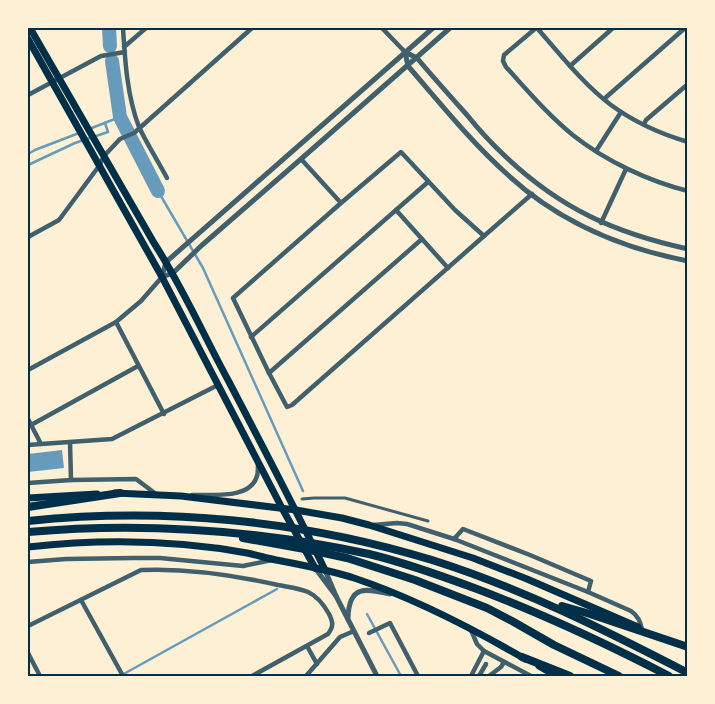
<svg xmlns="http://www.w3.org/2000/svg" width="715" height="704" font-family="'Public Sans',sans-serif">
<rect width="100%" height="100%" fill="#fdf0d5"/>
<!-- water -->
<polygon fill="#669bbc" points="62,450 64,468 28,472 28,454"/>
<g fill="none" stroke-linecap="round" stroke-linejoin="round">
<!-- stream -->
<g stroke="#669bbc" stroke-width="2.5">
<polyline points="89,129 120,117"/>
<polyline points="28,154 35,150 79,133"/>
<polyline points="28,165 75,143 108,132 105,123"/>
<polyline points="158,191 203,268 303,491"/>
<polyline points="367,614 401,676"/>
<polyline points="120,676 277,589"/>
</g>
<!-- river -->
<g stroke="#669bbc" stroke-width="14">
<polyline points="109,28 110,46"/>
<polyline points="112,61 120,117 158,191"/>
</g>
<!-- pedestrian -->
<polyline stroke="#3f606c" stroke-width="3" points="302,499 314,498 345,498 428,521"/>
<!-- minor -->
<g stroke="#3f606c" stroke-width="4.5">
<path d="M123,28C125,60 127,96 139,127C147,144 158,161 167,178"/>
<polyline points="382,28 405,52"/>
<path d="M536,28L504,55L503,61L506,67C528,91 548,115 574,136C606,161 648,181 688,191"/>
<path d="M537,28C560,54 583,84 611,105C634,122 661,134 688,142"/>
<polyline points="124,47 146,28"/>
<polyline points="570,66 613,28"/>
<polyline points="28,95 101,56 125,52"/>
<polyline points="604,99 685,28"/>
<polyline points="644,124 646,120 688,84"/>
<polyline points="596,151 621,112"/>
<polyline points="301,159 341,203 401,152 455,210 484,236 292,405 287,407 269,373 233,298 341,203"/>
<polyline points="396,210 448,268"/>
<polyline points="601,223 626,169"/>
<polyline points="484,236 532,194"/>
<polyline points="28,237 59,220 99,166 104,156 120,139 134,133 252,28"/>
<polyline points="116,322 164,414"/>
<polyline points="251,337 428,182"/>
<polyline points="28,370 116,322 141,301 162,277"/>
<polyline points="269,373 422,239"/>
<polyline points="28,419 41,444 112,439 218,385"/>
<polyline points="31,425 138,366"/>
<polyline points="70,442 71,480"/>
<polyline points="28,445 41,444"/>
<polyline points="28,483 71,480 136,479 156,494"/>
<path d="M192,495C212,494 250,500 257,476C258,473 258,468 258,464"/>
<path d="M373,525L397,523L407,524L454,539L588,592L631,611C638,616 640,621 642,629"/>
<polyline points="454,539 463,529 530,555 591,581 588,592"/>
<polyline points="28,562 66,559 133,558 160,558 243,566 272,560"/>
<polyline points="81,600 123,676"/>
<path d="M28,626L141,570C187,568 234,575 278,585C288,587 299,588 308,592C317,596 324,605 329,614C333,622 334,626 328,634L252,676"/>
<polyline points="471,630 477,644 484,651 531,676"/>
<polyline points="369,633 390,623 418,676"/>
<polyline points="307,646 317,664"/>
<polyline points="28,653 40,676"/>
<polyline points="306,676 340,637 354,631"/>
<polyline points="471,676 484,651"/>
<polyline points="479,676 486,664"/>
<polyline points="489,676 501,667 504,662"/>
</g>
<!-- tertiary -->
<g stroke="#3f606c" stroke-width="5">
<path d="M405,52L408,66C440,103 471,142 508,175C559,222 621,248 688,261"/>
<path d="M405,52L417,58C433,77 450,96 467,115C479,130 492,144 506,157C561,209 615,233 688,249"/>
<polyline points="162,277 173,273 201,246 301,159 450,28"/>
<polyline points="162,277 166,262 433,28"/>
<polyline points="315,568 336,596 325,570"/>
<polyline points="336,596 377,676"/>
<path d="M348,618C349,585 365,588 390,594"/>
</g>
<!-- primary -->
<g stroke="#003049" stroke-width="7">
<path d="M30,28L154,243C182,286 203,334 228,380C261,443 294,506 325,570"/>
<polyline points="28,39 162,277 282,508 315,568"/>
</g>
<!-- trunk -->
<g stroke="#003049" stroke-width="7">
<polyline points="115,493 181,496 296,510 342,518 369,525 473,558 527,579 638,627"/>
<polyline points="28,498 97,494"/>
<path d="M28,547C100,539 175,540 247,553C257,555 266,558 276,560C302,565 329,570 354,578C414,598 470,627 525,659"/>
<polyline points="539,666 556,676"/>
</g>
<!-- motorway -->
<g stroke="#003049" stroke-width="8">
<polyline points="28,507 120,493"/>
<path d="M28,521C163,507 301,520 432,560C521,588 605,630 688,673"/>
<path d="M28,532C142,522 257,530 369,554C406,563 442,576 477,589C543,614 607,644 669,676"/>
<polyline points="243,538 310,550 347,558 415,580 487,608 512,621 554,645 619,676"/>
<polyline points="562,606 590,614 688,647"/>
<polyline points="522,657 570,676"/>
</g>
</g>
<!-- border -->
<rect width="715" height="704" fill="none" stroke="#fdf0d5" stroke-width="58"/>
<rect x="29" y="29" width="657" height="646" fill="none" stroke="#003049" stroke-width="2"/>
</svg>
